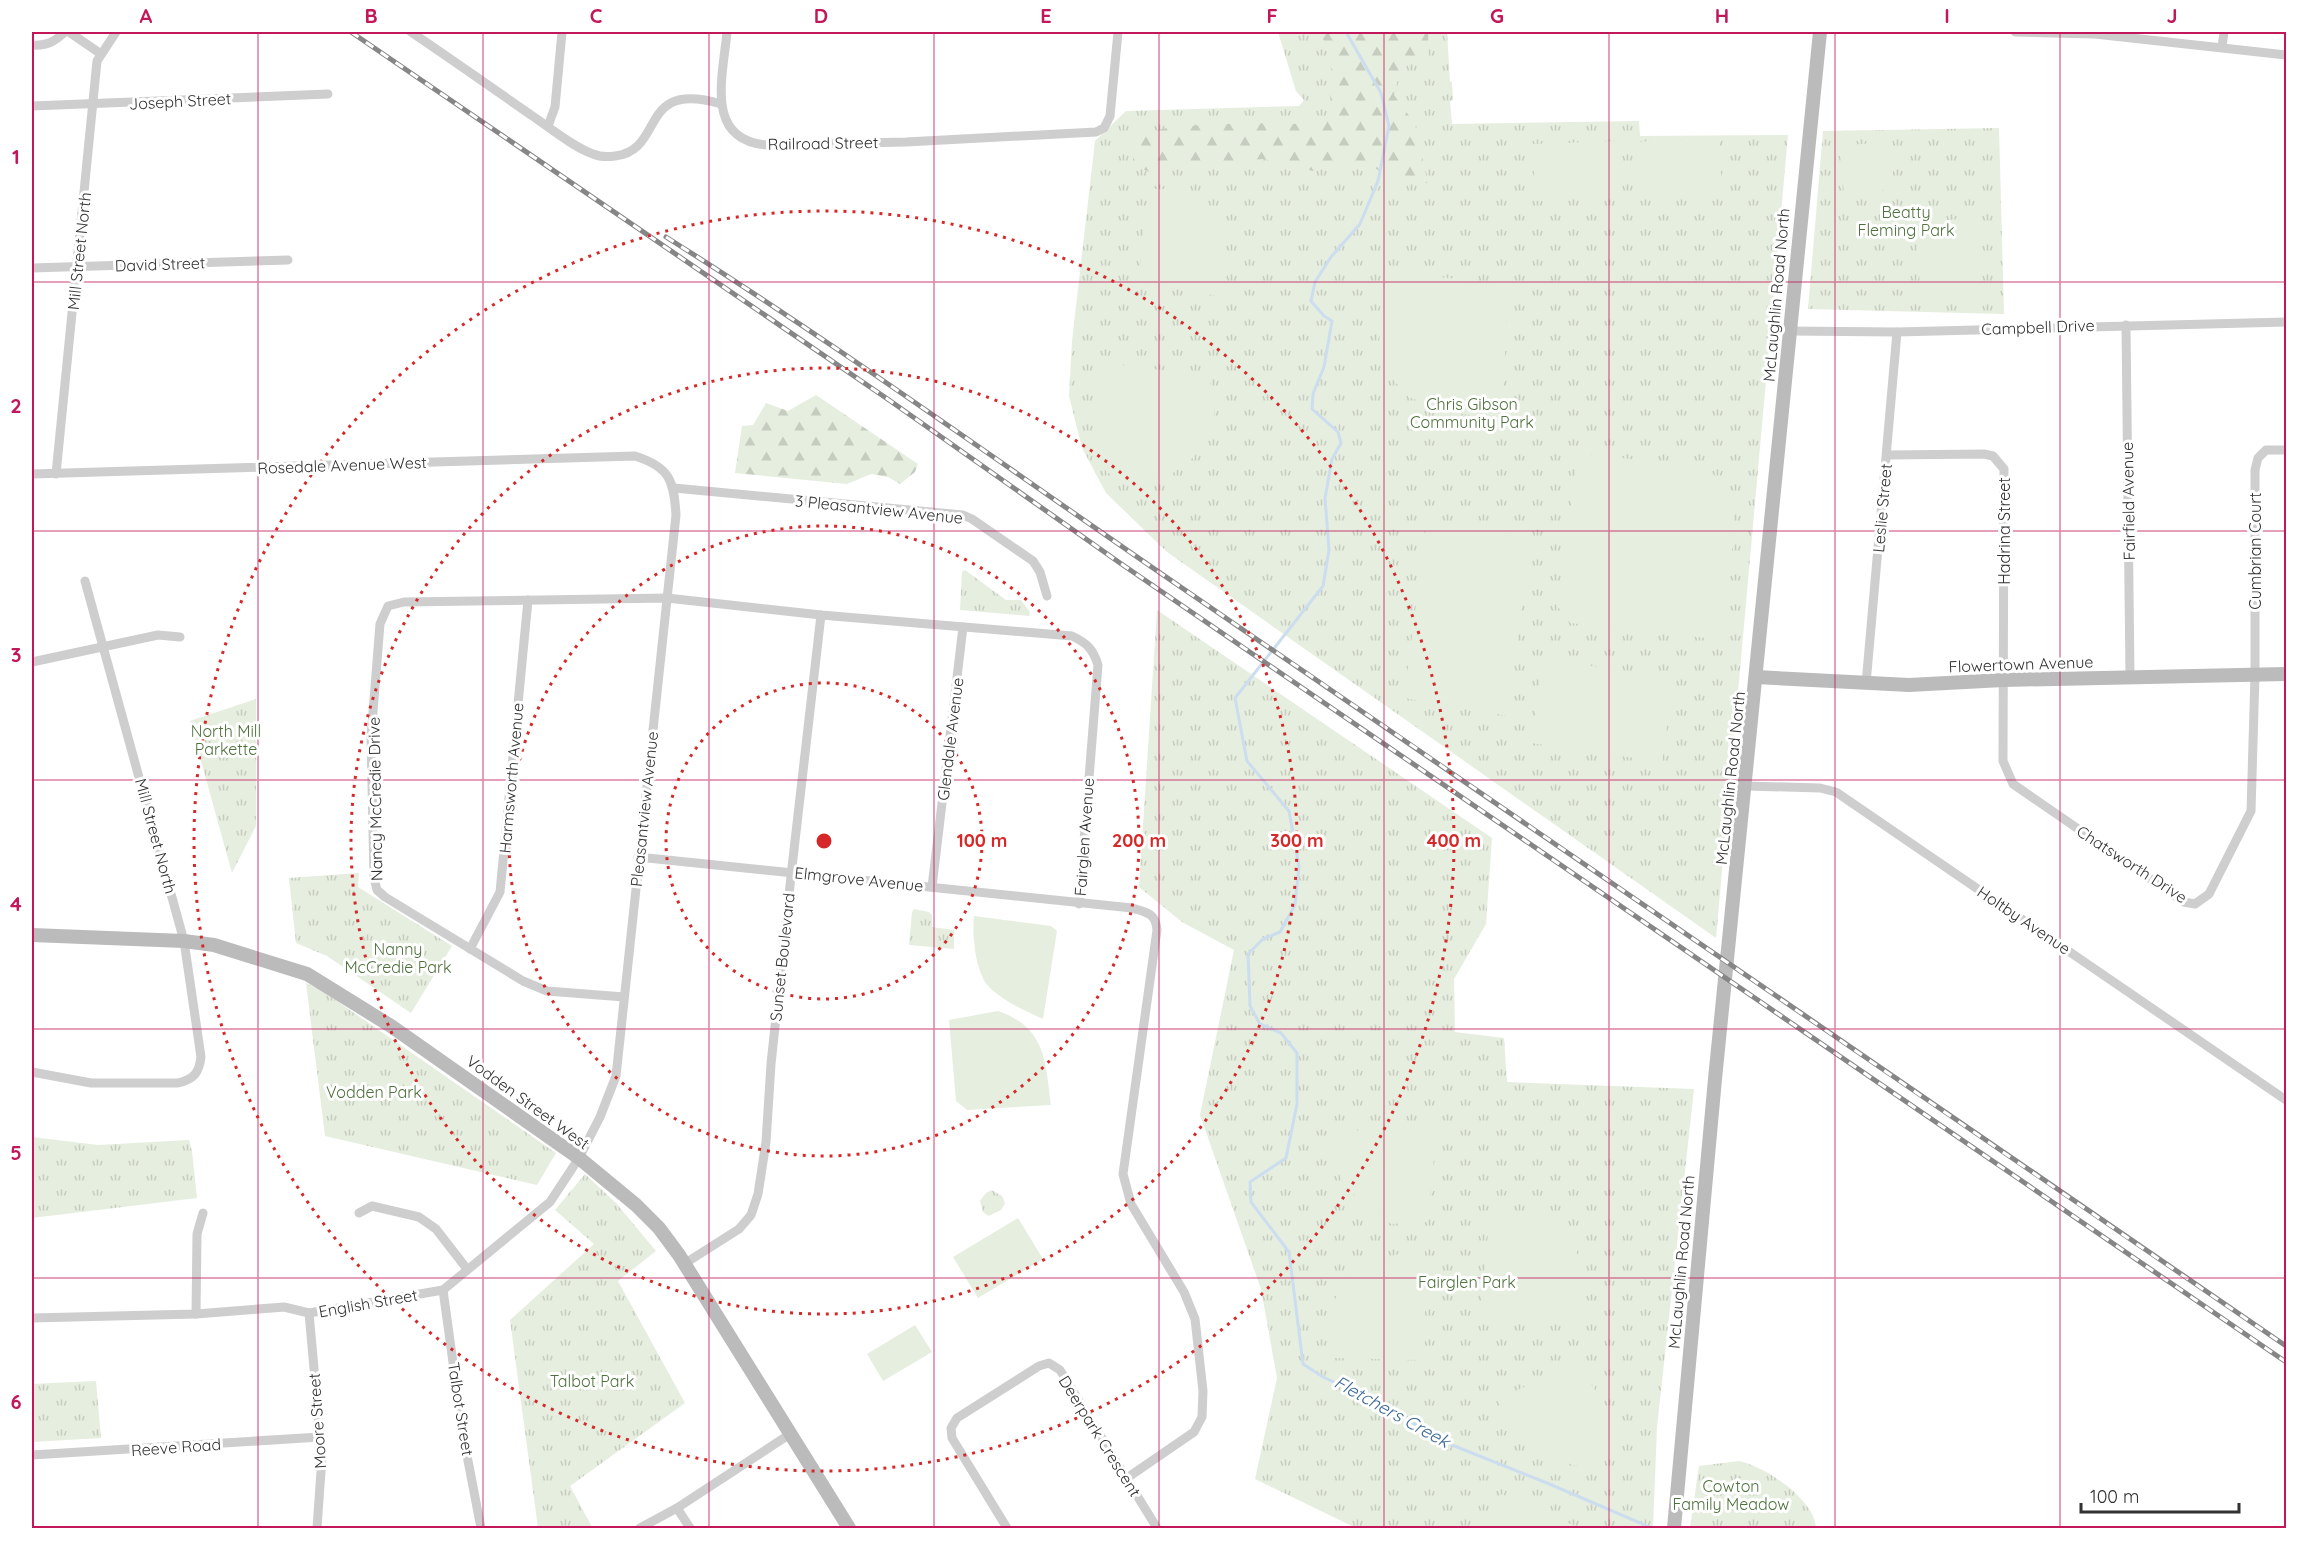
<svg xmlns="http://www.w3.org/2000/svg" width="2318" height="1560" font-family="Quicksand,sans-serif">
<defs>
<pattern id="grass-tufts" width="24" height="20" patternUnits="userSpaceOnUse" patternTransform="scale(1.5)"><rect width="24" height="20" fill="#e6eedf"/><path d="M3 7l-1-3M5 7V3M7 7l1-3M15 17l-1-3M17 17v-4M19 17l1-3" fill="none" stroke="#c6cdc0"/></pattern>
<pattern id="forest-firs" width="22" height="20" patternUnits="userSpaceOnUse" patternTransform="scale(1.5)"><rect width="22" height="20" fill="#e6eedf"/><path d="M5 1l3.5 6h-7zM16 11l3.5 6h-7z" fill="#c6cdc0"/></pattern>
</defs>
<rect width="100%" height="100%" fill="#fff"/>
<!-- grass -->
<g fill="url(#grass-tufts)">
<polygon points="1278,32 1447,32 1450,81 1452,82 1453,100 1450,101 1452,124 1639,121 1640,136 1788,135 1716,938 1167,552 1106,493 1082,448 1069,396 1072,341 1095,141 1126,111 1299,106 1304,100 1296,91"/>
<polygon points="1999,128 2004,314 1808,309 1823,131"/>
<polygon points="965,570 1006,600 1021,600 1030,612 1029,616 960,610 962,572"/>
<polygon points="1157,610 1492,838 1486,924 1454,979 1455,1032 1504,1038 1507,1082 1694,1089 1657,1427 1653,1528 1356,1528 1255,1479 1277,1378 1261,1289 1200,1115 1234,950 1182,922 1139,887"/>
<polygon points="256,699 256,826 232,873 190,721"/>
<polygon points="359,873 358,887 452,946 411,1013 327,956 296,943 289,878"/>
<polygon points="914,909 929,912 932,915 932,927 954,930 954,949 909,945 912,912"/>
<polygon points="306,983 321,990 556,1153 537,1185 325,1136"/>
<polygon points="32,1137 98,1145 189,1140 192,1151 197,1198 32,1218"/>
<polygon points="585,1174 616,1203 656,1251 618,1281 685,1403 570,1486 592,1527 588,1528 538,1528 510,1320 594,1244 555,1210"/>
<polygon points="992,1190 1003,1197 1005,1204 1001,1210 988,1216 983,1212 980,1201 986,1193"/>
<polygon points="96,1381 101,1438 32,1442 32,1384"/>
<path d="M1739,1461C1766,1467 1814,1499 1816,1528H1690L1699,1466Z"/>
</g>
<!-- forest -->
<g fill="url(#forest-firs)">
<polygon points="1314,32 1428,32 1429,59 1403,59 1394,95 1415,124 1428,183 1399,182 1364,162 1313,171 1263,159 1172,166 1157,175 1133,165 1133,136 1171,127 1244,123 1309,124 1333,114 1328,86 1332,74 1327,43"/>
<polygon points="816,395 918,464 915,472 900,484 888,477 871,474 847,484 735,473 742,426 753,425 766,403 788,411"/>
</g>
<!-- pitch -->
<g fill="#e6eedf">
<polygon points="1719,137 1722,195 1640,197 1636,142"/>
<polygon points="1617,141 1621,195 1536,201 1532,144"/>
<path d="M1887,142C1906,177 1882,208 1844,193L1840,155L1849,145Z"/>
<path d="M1149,189C1159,189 1172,188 1182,192C1207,203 1231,243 1228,270C1226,280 1222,288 1218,296L1142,283L1139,279Z"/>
<polygon points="1976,218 1982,300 1921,304 1916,222"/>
<polygon points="1382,271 1504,284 1508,289 1502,420 1450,412 1411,398 1390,377 1379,350"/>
<path d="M1106,363L1208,376C1215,394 1217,417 1209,435C1199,460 1158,489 1131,484C1117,482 1103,468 1092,460L1101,369Z"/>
<polygon points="1578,453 1700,467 1712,473 1723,484 1732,498 1734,526 1725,640 1570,623 1558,607"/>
<polygon points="1427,519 1531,532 1508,716 1404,698"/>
<polygon points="1543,659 1674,678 1662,762 1531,743"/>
<path d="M974,916L1051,926L1057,931L1043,1019C1025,1011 1005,1002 990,988C975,974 972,935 974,916Z"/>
<path d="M998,1011C1046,1028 1045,1060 1051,1105L967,1110L956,1101L949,1020Z"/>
<polygon points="1432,1126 1437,1131 1427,1222 1391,1224 1372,1211 1346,1188 1334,1164 1331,1132"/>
<polygon points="1513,1212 1537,1216 1558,1230 1574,1247 1585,1270 1586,1316 1484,1318 1480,1314 1490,1214"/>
<polygon points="1018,1218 1043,1259 978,1298 953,1257"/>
<path d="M1425,1250V1357L1420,1360L1331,1358C1331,1342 1329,1325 1332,1310C1340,1268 1388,1253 1425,1250Z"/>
<polygon points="915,1325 932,1352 883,1381 867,1354"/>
<polygon points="1573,1363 1579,1366 1630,1442 1597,1459 1575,1466 1543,1453 1518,1435 1497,1400"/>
<polygon points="1501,1494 1580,1528 1486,1528"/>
</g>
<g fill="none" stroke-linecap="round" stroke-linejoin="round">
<!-- stream -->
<polyline stroke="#cbddee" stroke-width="3" points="1346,32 1381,93 1389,126 1378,181 1360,224 1331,257 1315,282 1311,301 1324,316 1332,321 1324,367 1313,394 1312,409 1338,432 1341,443 1332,459 1325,498 1329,550 1323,586 1235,698 1247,761 1289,811 1299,866 1295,905 1280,932 1263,939 1248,954 1250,1006 1260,1024 1281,1033 1297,1053 1297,1104 1286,1158 1250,1182 1251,1202 1289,1252 1303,1364 1323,1377 1389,1407 1437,1439 1547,1483 1652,1528"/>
<!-- street -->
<g stroke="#cecece" stroke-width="9">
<polyline points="69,32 101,54"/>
<path d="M411,32C451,59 491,87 531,115C549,127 573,147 593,154C600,157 608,157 615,156C666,150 637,79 721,104"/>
<path d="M727,32C723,76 704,140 767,145L906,142L1096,132L1104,128L1110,116L1118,32"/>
<polyline points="2015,32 2095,34 2286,55"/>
<path d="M32,45C47,46 54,42 65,32"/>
<polyline points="2222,47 2224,32"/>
<polyline points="32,106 328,94"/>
<polyline points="548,126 555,107 562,32"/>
<polyline points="32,268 288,260"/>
<polyline points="2126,325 2130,677"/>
<polyline points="1789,331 1897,332 2286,322"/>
<polyline points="1887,455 1984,454 1993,456 2004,469 2003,761 2013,784 2184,902 2195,904 2209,894 2251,811 2255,675 2255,470 2258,458 2266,450 2286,450"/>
<path d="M32,474L635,456C670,467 674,481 676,515L616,1076L600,1117L579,1158L550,1202L443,1290L309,1313L284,1307L196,1314L32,1318"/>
<polyline points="56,474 97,61 116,32"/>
<polyline points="674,488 963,515 972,519 1033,561 1040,572 1047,596"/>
<polyline points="32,662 158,635 180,637"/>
<polyline points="1866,684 1897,332"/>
<polyline points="1746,786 1820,788 1836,792 2286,1100"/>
<path d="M638,857L1132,908C1146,912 1156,913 1157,930L1123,1174L1131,1204L1184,1292L1195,1319L1203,1391L1202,1417L1194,1432L1127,1478"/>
<polyline points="932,887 963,627"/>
<polyline points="470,949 500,892 528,600"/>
<path d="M624,997L547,991L523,981L385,897L377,890L374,878L371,737L380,624L388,606L404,602L667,598L821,615L1072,636C1087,643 1093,649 1098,665L1079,904"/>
<path d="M32,1072L91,1083H178C194,1079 199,1073 201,1057L184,941L85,581"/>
<polyline points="359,1213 372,1206 419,1217 436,1229 467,1269"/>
<polyline points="684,1264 739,1229 751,1215 758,1194 766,1142 771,1064 792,867 821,615"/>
<polyline points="443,1290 463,1435 481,1528"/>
<polyline points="309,1313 322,1457 317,1528"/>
<polyline points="196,1314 197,1234 203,1213"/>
<polyline points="32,1455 320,1437"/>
<polyline points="677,1508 690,1528"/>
<polyline points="640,1528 677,1508 790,1434"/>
<polyline points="1007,1528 952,1438 951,1428 957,1418 1039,1366 1049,1363 1060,1370 1157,1528"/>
</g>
<!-- secondary -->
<g stroke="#bbb" stroke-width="14">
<polyline points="1756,677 1909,685 2003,680 2286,674"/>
<polyline points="32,935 184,941 214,945 307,974 391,1026 579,1158 636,1205 659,1228 679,1255 849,1528"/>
<polyline points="1674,1528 1715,1079 1820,32"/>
</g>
<defs>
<g id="rail">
<polyline points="351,32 889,400 1120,563 2286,1362"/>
<path d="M666,237C844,349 1014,473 1188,592C1555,843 1920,1096 2286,1346"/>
</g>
</defs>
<!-- rail casing -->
<use href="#rail" stroke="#868686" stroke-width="5"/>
<!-- rail -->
<use href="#rail" stroke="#fff" stroke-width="3" stroke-dasharray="9" stroke-linecap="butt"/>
</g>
<!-- grid -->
<path fill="none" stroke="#c2185b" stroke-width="1.5" stroke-opacity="0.55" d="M258,32V1528M483,32V1528M709,32V1528M934,32V1528M1159,32V1528M1384,32V1528M1609,32V1528M1835,32V1528M2060,32V1528M32,282H2286M32,531H2286M32,780H2286M32,1029H2286M32,1278H2286"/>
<!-- distance rings -->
<g fill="none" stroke="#d62828" stroke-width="3" stroke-dasharray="3 6">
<circle cx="824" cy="841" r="158"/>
<circle cx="824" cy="841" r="315"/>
<circle cx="824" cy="841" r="473"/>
<circle cx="824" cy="841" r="630"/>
</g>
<g text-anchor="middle" stroke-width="6" stroke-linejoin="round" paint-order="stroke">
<!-- street labels -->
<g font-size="16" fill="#313131" stroke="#fff">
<text transform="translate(180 101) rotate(-3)" y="6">Joseph Street</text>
<text transform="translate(823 143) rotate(-1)" y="6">Railroad Street</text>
<text transform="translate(79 251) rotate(-84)" y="6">Mill Street North</text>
<text transform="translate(160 264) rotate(-2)" y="6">David Street</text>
<text transform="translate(1776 295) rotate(-85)" y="6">McLaughlin Road North</text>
<text transform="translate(2038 327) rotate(-2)" y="6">Campbell Drive</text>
<text transform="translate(342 465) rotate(-2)" y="6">Rosedale Avenue West</text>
<text transform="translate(2128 501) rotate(-91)" y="6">Fairfield Avenue</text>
<text transform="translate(1882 508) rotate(-85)" y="6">Leslie Street</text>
<text transform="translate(879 509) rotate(6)" y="6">3 Pleasantview Avenue</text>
<text transform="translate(2004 531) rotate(-90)" y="6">Hadrina Street</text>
<text transform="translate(2255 551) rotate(-90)" y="6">Cumbrian Court</text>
<text transform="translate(2021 664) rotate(-2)" y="6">Flowertown Avenue</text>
<text transform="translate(950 739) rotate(-83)" y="6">Glendale Avenue</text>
<text transform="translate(511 778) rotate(-85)" y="6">Harmsworth Avenue</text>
<text transform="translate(1730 778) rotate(-84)" y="6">McLaughlin Road North</text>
<text transform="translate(375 799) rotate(-91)" y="6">Nancy McCredie Drive</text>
<text transform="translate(644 809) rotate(-84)" y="6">Pleasantview Avenue</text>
<text transform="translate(156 836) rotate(75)" y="6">Mill Street North</text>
<text transform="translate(1084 837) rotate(-86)" y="6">Fairglen Avenue</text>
<text transform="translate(2132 864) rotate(33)" y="6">Chatsworth Drive</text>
<text transform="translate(859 879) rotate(6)" y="6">Elmgrove Avenue</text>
<text transform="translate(2024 920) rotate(34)" y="6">Holtby Avenue</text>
<text transform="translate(782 957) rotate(-84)" y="6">Sunset Boulevard</text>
<text transform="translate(528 1102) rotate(36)" y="6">Vodden Street West</text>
<text transform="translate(1681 1262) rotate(-85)" y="6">McLaughlin Road North</text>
<text transform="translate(368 1303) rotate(-10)" y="6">English Street</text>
<text transform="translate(461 1409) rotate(81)" y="6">Talbot Street</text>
<text transform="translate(317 1421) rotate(-94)" y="6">Moore Street</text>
<text transform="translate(1100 1436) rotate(58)" y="6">Deerpark Crescent</text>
<text transform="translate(176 1447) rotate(-4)" y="6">Reeve Road</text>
</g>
<!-- park labels -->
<g font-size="16" fill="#4e703c" stroke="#fff">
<text x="1906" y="218">Beatty<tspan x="1906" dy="18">Fleming Park</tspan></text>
<text x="1472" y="410">Chris Gibson<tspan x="1472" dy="18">Community Park</tspan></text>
<text x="226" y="737">North Mill<tspan x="226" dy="18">Parkette</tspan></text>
<text x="398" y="955">Nanny<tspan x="398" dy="18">McCredie Park</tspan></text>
<text x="374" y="1098">Vodden Park</text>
<text x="1467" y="1288">Fairglen Park</text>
<text x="592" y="1387">Talbot Park</text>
<text x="1731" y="1492">Cowton<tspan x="1731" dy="18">Family Meadow</tspan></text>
</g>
<!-- water labels -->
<g font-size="18" font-style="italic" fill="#3b6998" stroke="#fff">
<text transform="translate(1392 1412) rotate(29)" y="6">Fletchers Creek</text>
</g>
</g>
<circle cx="824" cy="841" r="9" fill="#d62828" stroke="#fff" stroke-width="3"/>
<g font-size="18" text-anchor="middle" font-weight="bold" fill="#d62828" stroke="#fff" stroke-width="6" stroke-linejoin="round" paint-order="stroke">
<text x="982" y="847">100 m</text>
<text x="1139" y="847">200 m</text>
<text x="1297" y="847">300 m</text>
<text x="1454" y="847">400 m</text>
</g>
<!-- border -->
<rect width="2318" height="1560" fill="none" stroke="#ffffff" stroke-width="66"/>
<!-- scale -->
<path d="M2081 1503v9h158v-9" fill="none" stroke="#313131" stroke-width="3"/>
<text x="2090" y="1503" font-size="18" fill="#313131" stroke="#ffffff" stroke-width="4.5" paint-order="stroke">100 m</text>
<rect x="33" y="33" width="2252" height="1494" fill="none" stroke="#c2185b" stroke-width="2"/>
<g font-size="20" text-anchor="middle" font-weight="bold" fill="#c2185b">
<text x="146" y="23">A</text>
<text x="371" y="23">B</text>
<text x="596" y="23">C</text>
<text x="821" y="23">D</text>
<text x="1046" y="23">E</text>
<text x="1272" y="23">F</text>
<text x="1497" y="23">G</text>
<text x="1722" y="23">H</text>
<text x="1947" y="23">I</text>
<text x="2172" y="23">J</text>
<text x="16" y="164">1</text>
<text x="16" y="413">2</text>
<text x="16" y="662">3</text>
<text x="16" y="911">4</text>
<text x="16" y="1160">5</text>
<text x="16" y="1409">6</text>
</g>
</svg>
